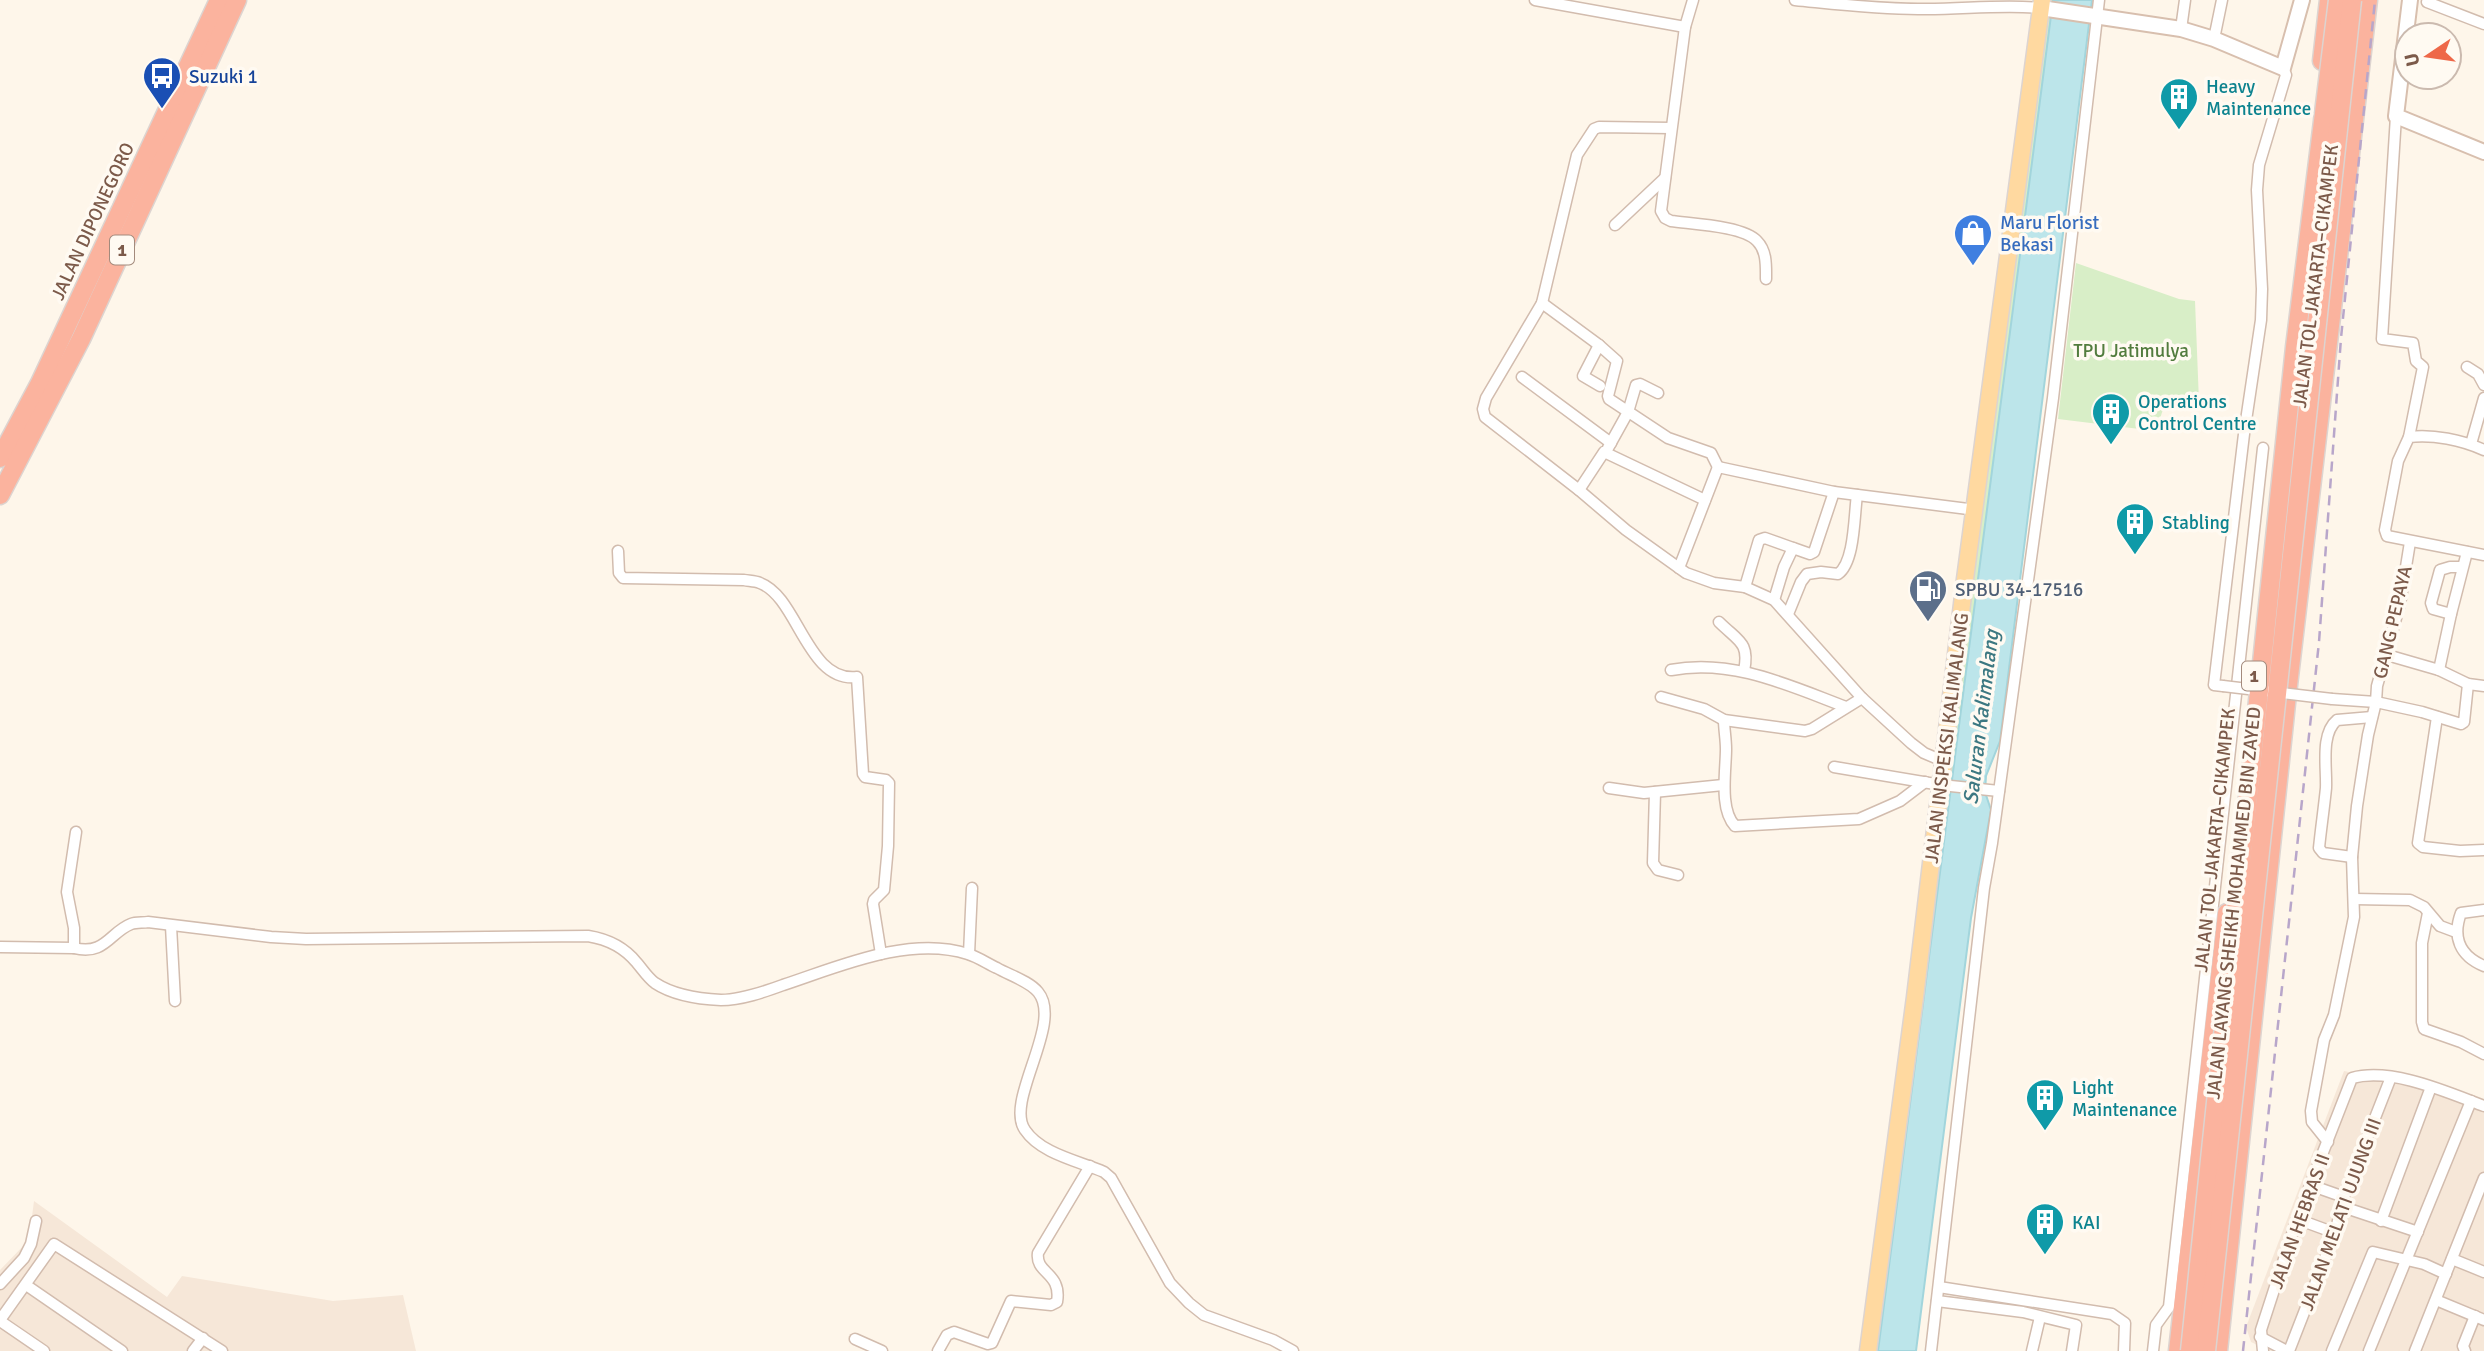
<svg xmlns="http://www.w3.org/2000/svg" width="2484" height="1351" font-family="Signika,sans-serif">
<rect width="100%" height="100%" fill="#fef6ea"/>
<!-- residential -->
<g fill="#f6e7d8">
<polygon points="2344,1071 2484,1100 2484,1351 2270,1351 2251,1342 2246,1327"/>
<polygon points="34,1201 167,1297 182,1276 333,1301 403,1295 416,1351 0,1351 0,1270 29,1240"/>
</g>
<!-- green -->
<g fill="#d8eec7">
<polygon points="2045,0 2053,0 1878,1351 1868,1351"/>
<polygon points="2076,263 2179,299 2195,301 2199,402 2165,403 2156,431 2058,419"/>
</g>
<!-- water -->
<polygon fill="#bce5ea" stroke="#a2d5dc" stroke-width="2" points="2053,0 2092,0 2000,741 1986,776 1985,792 1991,810 1971,918 1916,1351 1878,1351"/>
<g fill="none" stroke-linecap="round" stroke-linejoin="round">
<defs>
<g id="street">
<polyline points="1535,0 1685,27"/>
<path d="M1693,0L1685,27L1661,211L1665,218L1671,221C1692,224 1744,226 1757,241C1767,251 1766,266 1766,279"/>
<path d="M1795,0C1836,4 1877,9 1918,9C1959,10 2000,4 2041,8"/>
<polyline points="2427,2 2484,24"/>
<polyline points="2181,29 2185,0"/>
<polyline points="2214,39 2222,0"/>
<polyline points="2396,116 2382,339 2413,343 2416,361 2423,367 2409,437"/>
<polyline points="1671,128 1599,127 1594,129 1577,155 1542,303 1486,398 1483,409 1485,417 1579,490 1626,530 1686,573 1714,583 1745,587 1774,600 1862,698 1911,743 1924,753 1943,761"/>
<polyline points="1615,225 1665,178"/>
<polyline points="1542,303 1599,345"/>
<polyline points="2467,367 2478,374 2484,385"/>
<polyline points="1522,377 1611,443"/>
<polyline points="1600,386 1583,376 1599,345 1617,361 1608,396 1609,399 1668,438 1711,453 1718,467"/>
<polyline points="2471,444 2484,398"/>
<polyline points="1608,448 1628,412 1636,385 1640,384 1658,393"/>
<path d="M2484,450C2462,440 2433,434 2409,437L2398,461L2385,530L2387,536L2484,555"/>
<polyline points="1579,490 1604,452 1705,500"/>
<path d="M618,551L619,573L623,578L744,580C749,581 755,581 760,583C798,597 807,683 857,677L863,774L865,777L886,780L889,783L888,846L884,890L874,900L873,904L881,954"/>
<polyline points="1679,568 1718,467 1834,492 1976,510"/>
<polyline points="1745,587 1759,540 1765,538 1793,548"/>
<polyline points="1774,600 1784,567 1793,548 1810,554 1814,552 1834,492"/>
<path d="M1788,614L1801,582L1807,574L1821,572L1838,574C1855,562 1854,515 1857,495"/>
<polyline points="2451,614 2433,609 2431,603 2440,570 2450,567 2462,567"/>
<path d="M1719,622C1738,641 1750,642 1744,671"/>
<polyline points="2387,655 2439,670 2468,684 2484,686"/>
<path d="M1671,670C1732,658 1790,686 1846,707"/>
<polyline points="2439,670 2451,614 2467,552"/>
<polyline points="2223,686 2214,685 2244,434 2261,320 2262,289 2257,190 2259,165 2286,75 2283,68"/>
<polyline points="1661,697 1704,709 1724,720 1805,731 1812,729 1862,698"/>
<polyline points="2332,699 2376,702 2422,712 2461,724 2464,722 2468,684"/>
<polyline points="2437,717 2418,843 2423,847 2460,851 2484,850"/>
<path d="M1724,720C1724,729 1726,739 1726,749C1726,771 1719,809 1735,826L1859,819L1900,801L1925,782"/>
<polyline points="1834,767 1941,785 1999,791"/>
<polyline points="1609,788 1644,793 1723,785"/>
<polyline points="1655,792 1653,863 1658,870 1678,875"/>
<path d="M2352,857L2323,853L2319,848C2321,828 2324,808 2326,788C2327,768 2320,734 2337,720L2372,717"/>
<polyline points="2354,899 2410,900 2424,907 2440,926 2456,932"/>
<path d="M2484,910L2461,913C2452,937 2460,956 2484,966"/>
<polyline points="2428,913 2422,943 2422,1022 2424,1029 2461,1042 2484,1054"/>
<polyline points="171,926 175,1001"/>
<path d="M0,947L74,948C105,956 110,932 131,924C136,922 143,923 148,922L271,937L306,939L588,936C607,939 625,948 637,963C643,970 648,978 655,983C673,995 700,999 721,1000C741,1000 764,992 783,985C838,967 909,935 968,954C978,957 988,964 997,968C1009,975 1029,981 1038,992C1064,1023 1004,1101 1025,1130C1041,1154 1079,1161 1104,1172L1111,1178L1170,1283L1189,1303L1204,1315L1273,1340L1293,1351"/>
<polyline points="74,948 74,928 67,892 76,832"/>
<polyline points="969,954 972,888"/>
<polyline points="2328,1142 2312,1122 2311,1111 2324,1040 2334,1015 2354,917 2352,857 2357,806 2368,735 2376,702 2377,686 2400,604 2410,542"/>
<polyline points="2310,1185 2344,1197"/>
<polyline points="2343,1207 2418,1232"/>
<polyline points="2297,1219 2335,1233"/>
<polyline points="2381,1221 2431,1087"/>
<polyline points="2452,1259 2484,1272"/>
<polyline points="0,1284 24,1258 31,1244 36,1221"/>
<polyline points="26,1285 122,1351"/>
<polyline points="1939,1287 2112,1314 2125,1323 2124,1351"/>
<polyline points="2436,1300 2484,1320"/>
<polyline points="1937,1301 2023,1312 2076,1325 2072,1351"/>
<polyline points="0,1320 54,1244 222,1351"/>
<polyline points="0,1321 44,1351"/>
<polyline points="2260,1337 2287,1351"/>
<polyline points="855,1339 882,1351"/>
<polyline points="193,1351 203,1338"/>
<path d="M938,1351L947,1335L954,1332L988,1344L992,1343L1011,1301L1051,1305L1057,1302C1062,1272 1035,1274 1038,1253L1090,1166"/>
<polyline points="1931,1351 1984,888 1992,843 2053,398 2099,0"/>
<polyline points="2032,1351 2040,1317"/>
<polyline points="2153,1351 2156,1325 2169,1307 2263,448"/>
<path d="M2263,1351L2261,1330L2297,1219L2352,1078C2391,1067 2447,1092 2484,1106"/>
<polyline points="2289,1351 2335,1233 2344,1197 2391,1077"/>
<polyline points="2332,1351 2373,1252 2424,1264 2446,1274"/>
<polyline points="2369,1351 2471,1101"/>
<polyline points="2415,1351 2484,1178"/>
<polyline points="2465,1351 2463,1346 2475,1316"/>
</g>
<g id="secondary">
<polyline points="2410,0 2396,116 2484,152"/>
<polyline points="2041,8 2181,29 2214,39 2283,68 2302,0"/>
</g>
<polyline id="primary" points="1868,1351 1915,997 1965,579 2042,0"/>
<g id="highway">
<polyline points="2322,61 2329,0"/>
<polyline points="0,458 40,383 219,0"/>
<polyline points="0,495 81,339 237,0"/>
<polyline points="2178,1351 2227,913"/>
<polyline points="2218,1351 2287,694 2368,0"/>
</g>
</defs>
<!-- street casing -->
<use href="#street" stroke="#d2bcae" stroke-width="13"/>
<!-- secondary casing -->
<use href="#secondary" stroke="#d8bfae" stroke-width="18"/>
<!-- primary casing -->
<use href="#primary" stroke="#ddd4d0" stroke-width="19"/>
<!-- highway casing -->
<use href="#highway" stroke="#ddd4d0" stroke-width="21"/>
<!-- street -->
<use href="#street" stroke="#fff" stroke-width="10"/>
<!-- secondary -->
<use href="#secondary" stroke="#fff" stroke-width="14"/>
<!-- primary -->
<use href="#primary" stroke="#ffd9a0" stroke-width="16"/>
<!-- highway -->
<use href="#highway" stroke="#fbb39e" stroke-width="18"/>
<!-- rail -->
<polyline stroke="#b8a6ca" stroke-width="2.5" stroke-dasharray="10 7" stroke-linecap="butt" points="2243,1351 2319,642 2341,338 2375,0"/>
<defs>
<polyline id="street-bridge" points="2223,686 2332,699"/>
<g id="highway-bridge">
<polyline points="2190,1351 2295,347 2338,0"/>
<polyline points="2206,1351 2352,0"/>
</g>
</defs>
<!-- street-bridge casing -->
<use href="#street-bridge" stroke="#d2bcae" stroke-width="13" stroke-linecap="butt"/>
<!-- highway-bridge casing -->
<use href="#highway-bridge" stroke="#ddd4d0" stroke-width="21" stroke-linecap="butt"/>
<!-- street-bridge -->
<use href="#street-bridge" stroke="#fff" stroke-width="10"/>
<!-- highway-bridge -->
<use href="#highway-bridge" stroke="#fbb39e" stroke-width="18"/>
</g>
<!-- icons -->
<defs>
<symbol id="bus-pin" viewBox="-11 -11 22 30"><path d="M0 17L-7.5 6A9.5 9.5 0 1 1 7.5 6Z" fill="#1a4fb4" stroke="#fffaf2"/><path d="M-5-6H5V4H4V6H2V4H-2V6H-4V4H-5ZM-3.5-4V0h7V-4ZM-3.5 1.2v1.5H-2V1.2ZM2 1.2v1.5H3.5V1.2Z" fill="#fff"/></symbol>
<symbol id="building-pin" viewBox="-11 -11 22 30"><path d="M0 17L-7.5 6A9.5 9.5 0 1 1 7.5 6Z" fill="#0f9aa8" stroke="#fffaf2"/><path d="M-4-6H4V6H1V3H-1V6H-4ZM-2.5-4.3h1.7v1.8h-1.7ZM.8-4.3h1.7v1.8H.8ZM-2.5-1h1.7V.8h-1.7ZM.8-1h1.7V.8H.8Z" fill="#fff"/></symbol>
<symbol id="shop-pin" viewBox="-11 -11 22 30"><path d="M0 17L-7.5 6A9.5 9.5 0 1 1 7.5 6Z" fill="#3f7fe0" stroke="#fffaf2"/><path d="M-5-2.5h2.3a2.7 3.5 0 0 1 5.4 0H5L5.5 6h-11ZM-1.5-2.5h3a1.5 2.3 0 0 0-3 0Z" fill="#fff"/></symbol>
<symbol id="fuel-pin" viewBox="-11 -11 22 30"><path d="M0 17L-7.5 6A9.5 9.5 0 1 1 7.5 6Z" fill="#5c6f8a" stroke="#fffaf2"/><path d="M-5.5-6h7V0h2V4h1.3V-2.5L3-4.5l.8-.8L6-3V5H2.5V1h-1V6h-7ZM-4.2-4.7v3.2H.2V-4.7Z" fill="#fff"/></symbol>
</defs>
<g fill-rule="evenodd">
<use href="#bus-pin" x="140" y="54" width="44" height="60"/>
<use href="#building-pin" x="2157" y="75" width="44" height="60"/>
<use href="#shop-pin" x="1951" y="211" width="44" height="60"/>
<use href="#building-pin" x="2089" y="390" width="44" height="60"/>
<use href="#building-pin" x="2113" y="500" width="44" height="60"/>
<use href="#fuel-pin" x="1906" y="567" width="44" height="60"/>
<use href="#building-pin" x="2023" y="1076" width="44" height="60"/>
<use href="#building-pin" x="2023" y="1200" width="44" height="60"/>
</g>
<g text-anchor="middle" stroke-width="7" stroke-linejoin="round" paint-order="stroke">
<!-- shield labels -->
<g fill="#fffaf2" stroke="#a38a7c" stroke-width="2">
<rect x="110" y="235.5" width="24" height="29" rx="5"/>
<rect x="2242" y="661.5" width="24" height="29" rx="5"/>
</g>
<g font-size="18" font-weight="bold" fill="#7c5a4a">
<text x="122" y="256">1</text>
<text x="2254" y="682">1</text>
</g>
<!-- transit labels -->
<g font-size="19" fill="#164399" stroke="#fffaf2" text-anchor="start">
<text x="189" y="83">Suzuki 1</text>
</g>
<!-- culture labels -->
<g font-size="19" fill="#0d838f" stroke="#fffaf2" text-anchor="start">
<text x="2206" y="93">Heavy<tspan x="2206" dy="22">Maintenance</tspan></text>
<text x="2138" y="408">Operations<tspan x="2138" dy="22">Control Centre</tspan></text>
<text x="2162" y="529">Stabling</text>
<text x="2072" y="1094">Light<tspan x="2072" dy="22">Maintenance</tspan></text>
<text x="2072" y="1229">KAI</text>
</g>
<!-- street labels -->
<g font-size="19" fill="#7c5a4a" stroke="#fffaf2">
<text transform="translate(92 221) rotate(-65)" y="7">JALAN DIPONEGORO</text>
<text transform="translate(2315 276) rotate(-83)" y="7">JALAN TOL JAKARTA–CIKAMPEK</text>
<text transform="translate(2392 622) rotate(-77)" y="7">GANG PEPAYA</text>
<text transform="translate(1946 738) rotate(-83)" y="7">JALAN INSPEKSI KALIMALANG</text>
<text transform="translate(2214 840) rotate(-84)" y="7">JALAN TOL JAKARTA–CIKAMPEK</text>
<text transform="translate(2233 903) rotate(-84)" y="7">JALAN LAYANG SHEIKH MOHAMMED BIN ZAYED</text>
<text transform="translate(2340 1214) rotate(-70)" y="7">JALAN MELATI UJUNG III</text>
<text transform="translate(2299 1221) rotate(-70)" y="7">JALAN HEBRAS II</text>
</g>
<!-- shop labels -->
<g font-size="19" fill="#366cbe" stroke="#fffaf2" text-anchor="start">
<text x="2000" y="229">Maru Florist<tspan x="2000" dy="22">Bekasi</tspan></text>
</g>
<!-- park labels -->
<g font-size="19" fill="#527c3e" stroke="#fffaf2">
<text x="2131" y="357">TPU Jatimulya</text>
</g>
<!-- service labels -->
<g font-size="19" fill="#4e5e75" stroke="#fffaf2" text-anchor="start">
<text x="1955" y="596">SPBU 34-17516</text>
</g>
<!-- water labels -->
<g font-size="21" font-style="italic" fill="#3c7882" stroke="#fffaf2">
<text transform="translate(1981 717) rotate(-83)" y="7">Saluran Kalimalang</text>
</g>
</g>
<!-- north arrow -->
<g transform="translate(2428 56) rotate(257)"><circle r="33" fill="#fffaf2" stroke="#cbbaaf" stroke-width="2"/>
<path d="M0-5L12 26L0 18L-12 26Z" fill="#ee6849"/>
<text y="-10" font-size="19" font-weight="bold" text-anchor="middle" fill="#7c5a4a">U</text>
</g>
</svg>
